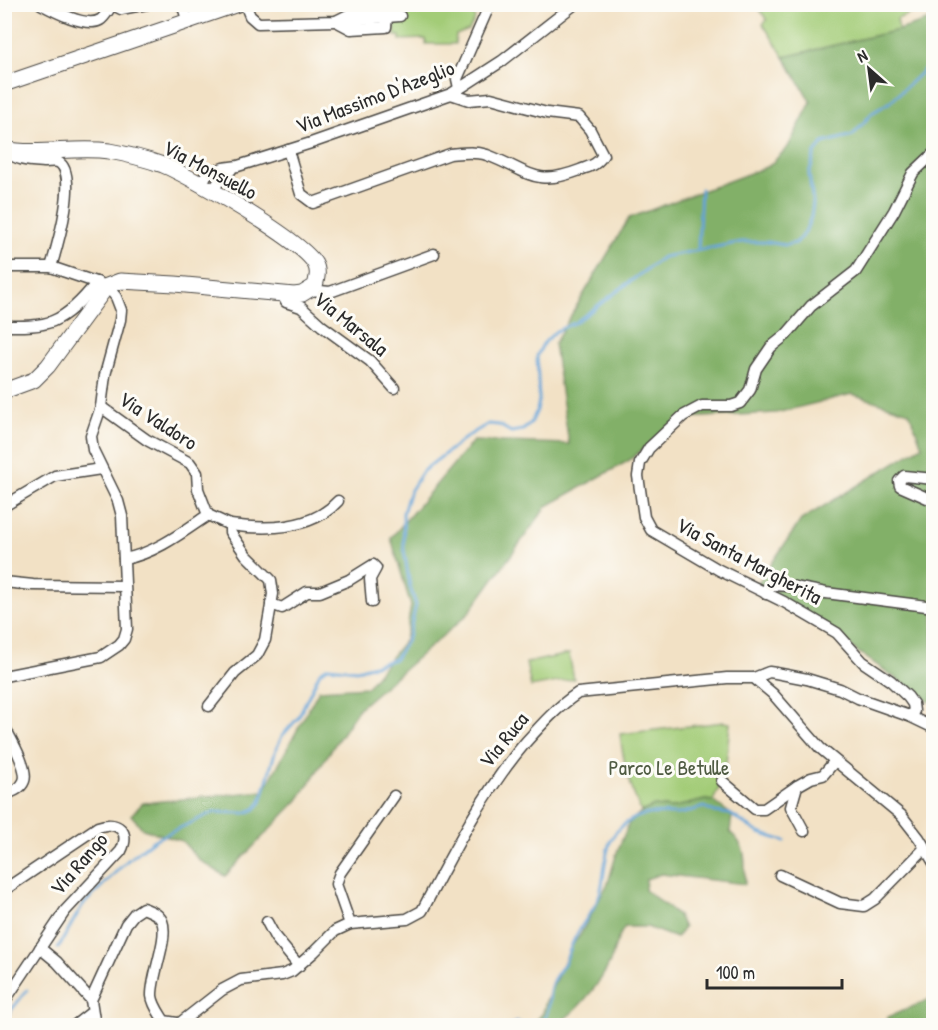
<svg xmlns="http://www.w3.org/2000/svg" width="938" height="1030" font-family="'Patrick Hand',sans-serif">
<rect width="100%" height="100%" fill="#fdfcf7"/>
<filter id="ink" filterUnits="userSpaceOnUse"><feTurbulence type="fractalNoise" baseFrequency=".0167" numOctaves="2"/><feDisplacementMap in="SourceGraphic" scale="12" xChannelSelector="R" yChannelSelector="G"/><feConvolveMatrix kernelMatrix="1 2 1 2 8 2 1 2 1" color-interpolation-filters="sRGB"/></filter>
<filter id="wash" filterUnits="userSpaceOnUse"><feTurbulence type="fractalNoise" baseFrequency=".008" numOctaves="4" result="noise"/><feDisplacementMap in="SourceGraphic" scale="24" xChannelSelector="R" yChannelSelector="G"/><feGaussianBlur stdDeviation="1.35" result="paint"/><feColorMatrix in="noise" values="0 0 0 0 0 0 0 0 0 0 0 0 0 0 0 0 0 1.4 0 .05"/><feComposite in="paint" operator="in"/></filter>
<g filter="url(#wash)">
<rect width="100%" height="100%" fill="#f2e1c5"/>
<!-- green -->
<g fill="#a3cc77" stroke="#677c51" stroke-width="1.5">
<polygon points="395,4 472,5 475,19 469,30 456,35 455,44 426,44 426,39 400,40 400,36 395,36 395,23 399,22 400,9 395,8"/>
<polygon points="933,4 897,19 899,30 784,57 763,24 767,20 756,5"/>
<polygon points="569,654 574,679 531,687 526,663"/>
<path d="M724,722L730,723L725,775L713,801L705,800L671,808L655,806L641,812C630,787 623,762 620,734Z"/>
</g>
<!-- forest -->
<g fill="#82b068" stroke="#566e4a" stroke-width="1.5">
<polygon points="933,19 933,704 815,622 755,588 801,520 922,446 909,412 852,394 776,413 683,418 628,461 547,506 468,614 359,708 298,800 225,876 199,860 182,841 143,829 131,815 143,803 264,791 319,690 367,687 405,640 411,606 391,538 473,441 569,444 554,344 629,218 769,166 788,147 811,102 784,57 899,30"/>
<path d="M705,800L713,801L732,815L730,832C749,849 744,860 745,884L661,874L646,879L645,890L678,915L684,928L676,938L647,927H625C616,938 615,949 610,962C602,981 571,1022 549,1026C542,1027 533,1026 526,1025L536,1021L543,1013L546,1001L571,947L580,935L608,883L617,852L629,823L641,812L654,806L671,808Z"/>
<polygon points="933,998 933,1025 884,1025 888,1017"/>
</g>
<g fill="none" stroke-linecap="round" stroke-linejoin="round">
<!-- stream -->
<g stroke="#64a3d6" stroke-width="3">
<polyline points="698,250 701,189"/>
<polyline points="58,948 82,906 128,860 154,840 214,812 245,813 255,809 261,802 275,752 282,736 298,718 320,672 328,667 357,670 395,659 408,638 416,605 410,587 404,550 403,513 409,493 423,471 468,436 488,424 499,425 511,432 523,430 531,423 537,410 539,400 537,356 543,344 556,331 576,322 663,257 742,242 767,242 785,245 796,243 805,232 811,217 813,203 809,174 815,153 823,143 853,135 872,113 890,102 926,68 934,64"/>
<polyline points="4,1019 27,990"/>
<polyline points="508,1026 518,1022 523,1026"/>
<path d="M539,1026C555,1008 545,994 554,979C557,974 561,969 564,964C569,954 571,944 577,934C583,923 593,911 598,899C610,870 597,836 633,819C648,811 662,814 678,814C686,813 696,809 704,807L715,812L730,814L759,833L785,841"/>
</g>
</g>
</g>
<g filter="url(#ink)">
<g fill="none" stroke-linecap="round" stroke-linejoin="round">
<defs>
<g id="minor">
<path d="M41,4C54,11 86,28 100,20C105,17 108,10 112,5"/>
<polyline points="111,4 121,9 147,4"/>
<polyline points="180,4 184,10 188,22"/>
<polyline points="245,4 250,16 258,23 336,21 400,16"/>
<polygon points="383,8 387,17 386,27 351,29 336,21 352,13"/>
<polyline points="459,88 457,79 490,4"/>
<path d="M4,150C18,161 27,161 44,162C48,162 55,161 58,162C80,173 56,250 51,267"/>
<path d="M288,150L301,194L313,203L450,154C462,153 475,151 487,155C528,170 533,188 580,170C590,166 597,165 603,155L590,130L579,117L547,113L491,98L469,100L451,94"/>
<polyline points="197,183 210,173 223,168 238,166 311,143 451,94 502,61 575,4"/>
<polyline points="212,192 223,175 231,170"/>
<polyline points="4,267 51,267 107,286 116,297 121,310 120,320 105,375 101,407 91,436 93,450 118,501 122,516 127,629 124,639 119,645 101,657 4,676"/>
<polyline points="310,290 330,292 434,254"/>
<polyline points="282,294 286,302 301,307 322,326 370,361 394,388"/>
<path d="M4,326C20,326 38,327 53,321C70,314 86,296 97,282"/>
<polyline points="101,407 147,440 190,463 197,473 198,489 208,515 230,525 230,532 246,555 271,580 273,594 265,640 257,655 235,673 209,706"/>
<polyline points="934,479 904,476 899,481 900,486 934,501"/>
<polyline points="4,506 55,476 101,469"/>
<path d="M230,525C266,530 312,530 338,501"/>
<path d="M124,559C154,554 183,532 208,515"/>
<polyline points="4,582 33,585 123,586"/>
<polyline points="766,594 767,588 771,585 789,586 826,593 934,607"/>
<polyline points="271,604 282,608 307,592 320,592 349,580 373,565 376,568 370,579 372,602"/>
<polyline points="754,678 769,672 776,673 807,679 840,689 858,698 909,716 934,728"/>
<polyline points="909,716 914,711 913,704 908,697 891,681 863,662 837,633 784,602 719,570 651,530 644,517 638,476 640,463 649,448 683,416 702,406 731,406 740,403 750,390 756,369 771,347 786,335 811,306 856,271 894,211 913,173 934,153"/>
<path d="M4,726C10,738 29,769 24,781C21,789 12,792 4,795"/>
<polyline points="722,781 755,809 764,809 797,786"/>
<polyline points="804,831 791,807 797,786 811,778 823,775 835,761"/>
<polyline points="780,875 840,903 864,906 875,899 925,848"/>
<path d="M4,890L98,827C118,820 131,832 121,851L65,911L4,1002"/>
<polyline points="267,922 275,937 299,966"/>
<polyline points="350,924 336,884 340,873 394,796"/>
<polyline points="40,948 57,962 91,1000 95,1026"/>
<path d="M91,1000L126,924L134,914L143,908C150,911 158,913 162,921C169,938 151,976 152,996C153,1005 160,1014 164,1021L177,1023"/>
<polyline points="74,1026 92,1012"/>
<path d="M176,1026L222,990L241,980L282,975L292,971L314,952L335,931L350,924L407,919L422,911C453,852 482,794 525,743C542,724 557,707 578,693L727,678H754L773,694L820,748L901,815L919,838L934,863"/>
</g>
<g id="secondary">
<polyline points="4,84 238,4"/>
<path d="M4,149C39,156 75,146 109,151C126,154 146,159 163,165C190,176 303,241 315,264C319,271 317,278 315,286L302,294L294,295L175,284L120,281L107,286L48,366L34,380L4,391"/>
</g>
</defs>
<!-- minor casing -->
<use href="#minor" stroke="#494642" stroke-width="13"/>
<!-- secondary casing -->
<use href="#secondary" stroke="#494642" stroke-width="17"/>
<!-- minor -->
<use href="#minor" stroke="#fff" stroke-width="10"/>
<!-- secondary -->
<use href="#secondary" stroke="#fff" stroke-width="15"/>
</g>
</g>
<g text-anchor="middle" stroke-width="6" stroke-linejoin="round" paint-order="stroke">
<!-- street labels -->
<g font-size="21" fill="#2b2b2b" stroke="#fdfcf7">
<text transform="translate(375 97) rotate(-21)" y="7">Via Massimo D'Azeglio</text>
<text transform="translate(210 170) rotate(28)" y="7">Via Monsuello</text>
<text transform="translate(351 324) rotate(39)" y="7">Via Marsala</text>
<text transform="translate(158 421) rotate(33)" y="7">Via Valdoro</text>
<text transform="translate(749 561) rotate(28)" y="7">Via Santa Margherita</text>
<text transform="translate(504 740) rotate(-51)" y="7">Via Ruca</text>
<text transform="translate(79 864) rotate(-49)" y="7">Via Rango</text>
</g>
<!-- park labels -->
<g font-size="21" fill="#4f5b42" stroke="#fdfcf7">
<text x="669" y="775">Parco Le Betulle</text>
</g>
</g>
<!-- margin -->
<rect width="938" height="1030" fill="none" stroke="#fdfcf7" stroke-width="24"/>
<!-- north arrow -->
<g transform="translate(869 69) rotate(332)" stroke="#fdfcf7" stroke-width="4.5" paint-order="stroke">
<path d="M0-4.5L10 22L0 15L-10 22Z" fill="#2b2b2b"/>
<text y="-9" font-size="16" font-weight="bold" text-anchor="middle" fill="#2b2b2b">N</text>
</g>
<!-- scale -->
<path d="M707 979v9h135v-9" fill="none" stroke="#2b2b2b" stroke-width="3"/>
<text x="716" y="979" font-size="18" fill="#2b2b2b" stroke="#fdfcf7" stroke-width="4.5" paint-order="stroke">100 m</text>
</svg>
